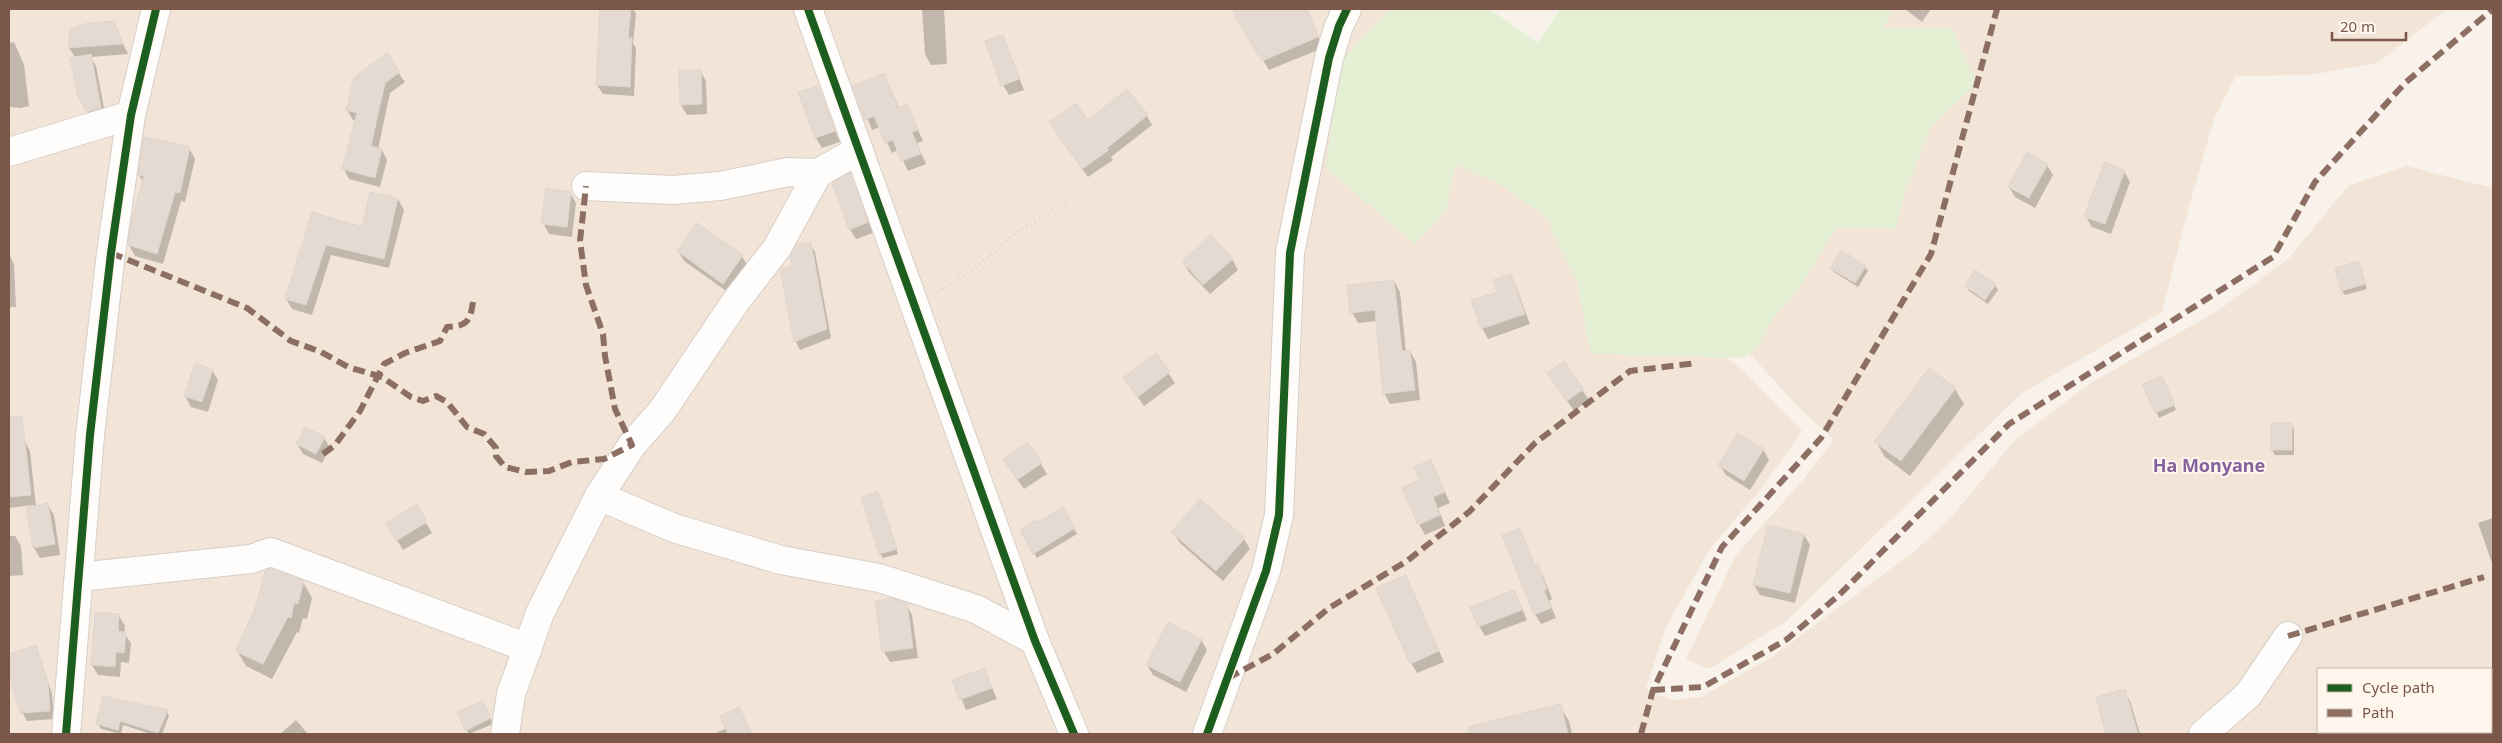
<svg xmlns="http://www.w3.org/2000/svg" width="2502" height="743" font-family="'Noto Sans',sans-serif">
<rect width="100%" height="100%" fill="#f8f2eb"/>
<!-- residential -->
<g fill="#f2e5d8" fill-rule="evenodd">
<path d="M9,9H1411L1706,339L1746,374L1802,431L1762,488L1709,550L1665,629L1646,689L1672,700L1701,697L1772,657L1916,550L1953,515L2014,441L2089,384L2219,310L2289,258L2348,186L2407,166L2493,188V734H9ZM2318,669H2491V732H2318Z"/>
<polygon points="1826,9 2447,9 2377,63 2310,75 2236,76 2214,119 2189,207 2162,312 2022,393 1786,621 1709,669 1686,659 1736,555 1802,481 1834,440 1800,409 1728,330"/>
</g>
<!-- green -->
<polygon fill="#e5efd4" points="1390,9 1490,9 1538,43 1560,9 1894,9 1883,29 1952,28 1977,83 1930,129 1906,190 1896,229 1836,228 1801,286 1768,325 1759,346 1743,358 1591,354 1577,282 1546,217 1498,183 1456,164 1446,210 1415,244 1326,168 1339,63"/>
<!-- shadow -->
<g fill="#0003">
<polygon points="602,9 633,9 636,14 633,43 636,48 634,96 603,94 597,85"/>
<polygon points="922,9 944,9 947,64 931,65 925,54"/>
<polygon points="1286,9 1307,9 1323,48 1269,70 1243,27"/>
<polygon points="1905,9 1931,9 1922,22"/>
<polygon points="113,22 128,54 91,57 96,66 106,118 93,122 79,95 76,58 69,48"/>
<polygon points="1003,36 1024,90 1009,95 1003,85"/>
<polygon points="14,42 24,65 29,106 20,108 11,107 9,104 9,43"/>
<polygon points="386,55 405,82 390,93 378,149 382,150 387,160 380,187 349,179 344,169 356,120 353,120 347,110"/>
<polygon points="700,71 706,81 707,114 687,115 681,105"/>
<polygon points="884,74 899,108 907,105 923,141 917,143 926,164 908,171 898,150 892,153 880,127 872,130 854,86"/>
<polygon points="817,87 840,142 822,148 816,138"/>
<polygon points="1147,116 1152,125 1111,157 1113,160 1088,177 1056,131 1088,122"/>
<polygon points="189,148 195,159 185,202 181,201 163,264 135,256 129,245 143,182 139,175"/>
<polygon points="2047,165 2053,175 2035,208 2015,197 2009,187"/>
<polygon points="2124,171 2130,182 2111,234 2092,227 2086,217"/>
<polygon points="849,175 873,233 856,239 850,229"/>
<polygon points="570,193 576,203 572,237 549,234 543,223"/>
<polygon points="398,199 404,210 389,268 331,255 312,315 292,309 286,299 313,213 363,228"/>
<polygon points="698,224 742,256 748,267 729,293 684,261 678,251"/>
<polygon points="810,243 815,252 831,338 800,350 796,342 782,270 793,267"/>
<polygon points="9,254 14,264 16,307 9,307"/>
<polygon points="1232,259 1238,270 1210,294 1189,272 1183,261"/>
<polygon points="2358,263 2367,289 2345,295 2342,291"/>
<polygon points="1865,267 1868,271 1858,287 1834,272 1831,268"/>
<polygon points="1510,276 1516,286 1530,324 1488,339 1482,328 1498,293"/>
<polygon points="1394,281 1400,292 1406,352 1410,351 1416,362 1420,400 1390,404 1384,393 1377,321 1358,323 1352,312"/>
<polygon points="1995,285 1998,290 1988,304 1969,291 1966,286"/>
<polygon points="1156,355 1175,383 1144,406 1125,379"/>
<polygon points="1564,363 1589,400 1574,411 1555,383"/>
<polygon points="212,370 218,380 208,412 191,407 185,396"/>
<polygon points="2164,382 2176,410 2159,418 2144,385"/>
<polygon points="1955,389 1964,404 1910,476 1885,457 1876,442"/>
<polygon points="2291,424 2294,429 2294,455 2275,455 2272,450"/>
<polygon points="324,438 330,448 322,463 303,454 297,444"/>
<polygon points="24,440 30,451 36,507 48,505 54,515 60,555 40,558 34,548 34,505 9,508 9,442"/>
<polygon points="1763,449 1769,460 1750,490 1726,475 1720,465"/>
<polygon points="1431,461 1450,503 1438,508 1445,526 1425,535 1419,524 1421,481"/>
<polygon points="1041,464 1047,474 1024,489 1010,469"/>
<polygon points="880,498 898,554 883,558 880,554"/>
<polygon points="1200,501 1244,539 1250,549 1223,581 1179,542 1173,532"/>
<polygon points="416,506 432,533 403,550 387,524"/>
<polygon points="1063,509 1077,534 1037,558 1022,530"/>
<polygon points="2493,518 2493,566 2478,523"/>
<polygon points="1519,529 1535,566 1543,575 1552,599 1549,601 1556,618 1541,624 1535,614"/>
<polygon points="1804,535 1810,545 1795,603 1760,595 1754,585"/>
<polygon points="9,536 15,536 21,546 23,575 9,576"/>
<polygon points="1405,576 1444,662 1417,673 1411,663"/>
<polygon points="303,582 312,598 307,619 303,618 299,633 297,632 272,679 246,666 237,651"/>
<polygon points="1514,591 1527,620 1485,636 1479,626"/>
<polygon points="877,602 906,604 912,615 918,658 890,662 884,652"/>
<polygon points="119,616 125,626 124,633 131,643 129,663 121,662 120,677 98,675 92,665"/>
<polygon points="1201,640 1207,650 1186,692 1153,675 1147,665"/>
<polygon points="35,647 52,693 54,719 27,721 22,712 9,672 9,656"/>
<polygon points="984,669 997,699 966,710 954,680"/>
<polygon points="2124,690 2130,701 2140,734 2107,734 2097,698"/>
<polygon points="1560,706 1569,721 1572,734 1472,734 1470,727"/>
<polygon points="486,707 493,724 469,734 466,730"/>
<polygon points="167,712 169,716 162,734 151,734 123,725 121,734 101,729 98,724"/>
<polygon points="744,719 752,734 713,734 727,728"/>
<polygon points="296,720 308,734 280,734"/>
</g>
<!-- building -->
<g fill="#e5dad2" stroke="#e2d5cd">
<polygon points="600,9 631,9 628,38 632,38 630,87 596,85"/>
<polygon points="1231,9 1307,9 1318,37 1262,61"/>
<polygon points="114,21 123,44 68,48 70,29 84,24"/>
<polygon points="1003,35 1019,79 1001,86 985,41"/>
<polygon points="387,53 400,72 385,83 371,146 382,149 375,178 342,169 357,113 346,110 354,77"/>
<polygon points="91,54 101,108 86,112 78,96 70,58"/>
<polygon points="679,70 701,70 702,104 680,105"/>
<polygon points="884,73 898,108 908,104 918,130 912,132 921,154 901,161 893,140 885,143 874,116 865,120 852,86"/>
<polygon points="818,86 835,131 815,138 798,92"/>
<polygon points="1127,89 1148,115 1107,148 1109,150 1082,169 1049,122 1076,103 1088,120"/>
<polygon points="144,137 190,147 180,193 175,192 157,254 128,245 132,218 144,176 138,175"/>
<polygon points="2027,152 2048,164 2029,198 2008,187"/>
<polygon points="2104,162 2125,170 2105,224 2084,217"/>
<polygon points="850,173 868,222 849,230 832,183"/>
<polygon points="546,188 571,192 567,227 541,224"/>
<polygon points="370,192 398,198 384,259 326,245 306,305 285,299 312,212 362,227"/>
<polygon points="697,223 743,255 723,284 677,251"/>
<polygon points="1211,235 1233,259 1203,285 1182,261"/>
<polygon points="811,242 827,329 794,342 780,269 792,266 790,257 797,244"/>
<polygon points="1841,250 1866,266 1855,283 1830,268"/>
<polygon points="2359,261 2366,284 2341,291 2335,268"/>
<polygon points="1975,270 1996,284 1985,300 1964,286"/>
<polygon points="1511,274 1525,314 1481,329 1471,300 1497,292 1493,280"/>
<polygon points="1394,280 1402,351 1410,350 1415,390 1383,394 1375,310 1350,313 1347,285"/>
<polygon points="1156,353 1170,372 1138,397 1123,378"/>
<polygon points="1564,361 1584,389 1567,401 1547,373"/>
<polygon points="195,363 213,369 202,402 184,396"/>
<polygon points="1929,368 1956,388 1901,461 1874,442"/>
<polygon points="2162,376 2175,405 2155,413 2142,384"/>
<polygon points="22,416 31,495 9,497 9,417"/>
<rect x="2271" y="423" width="21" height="27"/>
<polygon points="305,427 325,437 316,454 296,444"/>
<polygon points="1738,433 1764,449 1744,481 1718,465"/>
<polygon points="1028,442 1042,463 1017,480 1003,459"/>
<polygon points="1431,460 1445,492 1433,497 1440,515 1418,525 1402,488 1420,480 1414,467"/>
<polygon points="878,491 897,549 879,554 861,497"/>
<polygon points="1200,499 1245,538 1216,571 1171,532"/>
<polygon points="48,503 55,544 33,548 26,508"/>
<polygon points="417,504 427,522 396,541 386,523"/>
<polygon points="1063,507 1075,528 1033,554 1020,530 1035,520 1037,523"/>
<polygon points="1768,525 1804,534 1790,593 1753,585"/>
<polygon points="1520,528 1534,565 1538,563 1547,589 1544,590 1551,608 1534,615 1502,535"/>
<polygon points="271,569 304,581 298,604 294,603 291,618 288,617 263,664 235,651 255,609 265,571"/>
<polygon points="1406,575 1439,651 1410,664 1376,588"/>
<polygon points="1514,590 1522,610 1478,627 1470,607"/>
<polygon points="891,598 907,603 913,648 882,652 875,601"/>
<polygon points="95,612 119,614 118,631 126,632 124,653 116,652 115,667 91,665"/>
<polygon points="1168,622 1202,639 1180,682 1146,665"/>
<polygon points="36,645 48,683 50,711 20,713 9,676 9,654"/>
<polygon points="985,668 992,688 959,700 952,680"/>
<polygon points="2125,689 2138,734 2106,734 2096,697"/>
<polygon points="103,696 168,710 158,733 120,721 118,730 96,724"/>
<polygon points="483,701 491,718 465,731 457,712"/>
<polygon points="1561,704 1568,734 1469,734 1468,727"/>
<polygon points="739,707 752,734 728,734 720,716"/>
</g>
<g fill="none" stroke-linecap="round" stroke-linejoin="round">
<defs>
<g id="minor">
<polyline points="808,9 1035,641 1074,734"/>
<polyline points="9,152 131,115"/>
<polyline points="586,186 673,190 720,186 788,172 818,173"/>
<polyline points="599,496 674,528 781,560 879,578 976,609 1035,641"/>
<polyline points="79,577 251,559 271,552 528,648"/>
<polyline points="66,734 90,435 111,253 131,115 156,9"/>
<polyline points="505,734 511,694 540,613 599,496 632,445 662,411 736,301 777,248 818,173 859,150"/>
<polyline points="1207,734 1266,571 1279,515 1290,253 1329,58 1339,26 1347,9"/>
<polyline points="2203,734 2248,695 2288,636"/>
</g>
</defs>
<!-- minor casing -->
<use href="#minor" stroke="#d7cec8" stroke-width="30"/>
<!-- path -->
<polyline stroke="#dcd1cd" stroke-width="3" stroke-dasharray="1 4" stroke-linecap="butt" points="938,292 976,267 1018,232 1066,202"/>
<!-- minor -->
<use href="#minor" stroke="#fefdfc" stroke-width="28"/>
<!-- quiet -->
<g stroke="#8d6e63" stroke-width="6" stroke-dasharray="12 6" stroke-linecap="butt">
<polyline points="111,253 247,308 291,341 321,352 348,367 382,377 411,397 423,401 436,396 447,402 467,427 484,434 496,448 496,456 505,467 526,472 549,471 572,462 604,459 632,445 615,409 605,356 603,334 586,285 580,241 586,186"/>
<path d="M323,454L335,445L360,411L384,364L405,353L440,341L447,327C468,326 470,321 473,302"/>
<polyline points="2288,636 2484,577"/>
<polyline points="1228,678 1273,654 1329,608 1407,561 1469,512 1535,443 1630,371 1697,363"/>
<polyline points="1653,690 1703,687 1786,640 1838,596 2009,424 2273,257 2315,182 2405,83 2493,9"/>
<polyline points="1641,734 1653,690 1722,547 1821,438 1931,254 1997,9"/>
</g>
<defs>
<g id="cycleway">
<polyline points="808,9 1035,641 1074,734"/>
<polyline points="66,734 90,435 111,253 131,115 156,9"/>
<polyline points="1207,734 1266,571 1279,515 1290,253 1329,58 1339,26 1347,9"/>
</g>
</defs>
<!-- cycleway casing -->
<use href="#cycleway" stroke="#fff7ed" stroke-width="11"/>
<!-- cycleway -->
<use href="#cycleway" stroke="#1b5e20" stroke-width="8"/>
</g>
<g text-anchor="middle" stroke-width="4" stroke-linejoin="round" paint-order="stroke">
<!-- district labels -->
<g font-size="18" font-weight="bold" fill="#87639d" stroke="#fff7ed">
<text x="2209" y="472">Ha Monyane</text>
</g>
</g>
<!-- border -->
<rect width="2502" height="743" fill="none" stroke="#7a5748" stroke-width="20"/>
<!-- legend -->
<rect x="2317" y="668" width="175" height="65" fill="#fff7ed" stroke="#cab7ab"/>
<rect x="2327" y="684" width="25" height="8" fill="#1b5e20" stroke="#cab7ab"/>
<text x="2362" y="693" font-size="15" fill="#7a5748">Cycle path</text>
<rect x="2327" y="709" width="25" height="8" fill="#8d6e63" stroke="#cab7ab"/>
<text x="2362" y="718" font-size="15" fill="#7a5748">Path</text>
<!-- scale -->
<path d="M2332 32v8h74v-8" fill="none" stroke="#7a5748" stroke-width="2.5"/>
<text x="2340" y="32" font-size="15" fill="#7a5748" stroke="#fff7ed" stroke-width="4" paint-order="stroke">20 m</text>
</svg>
